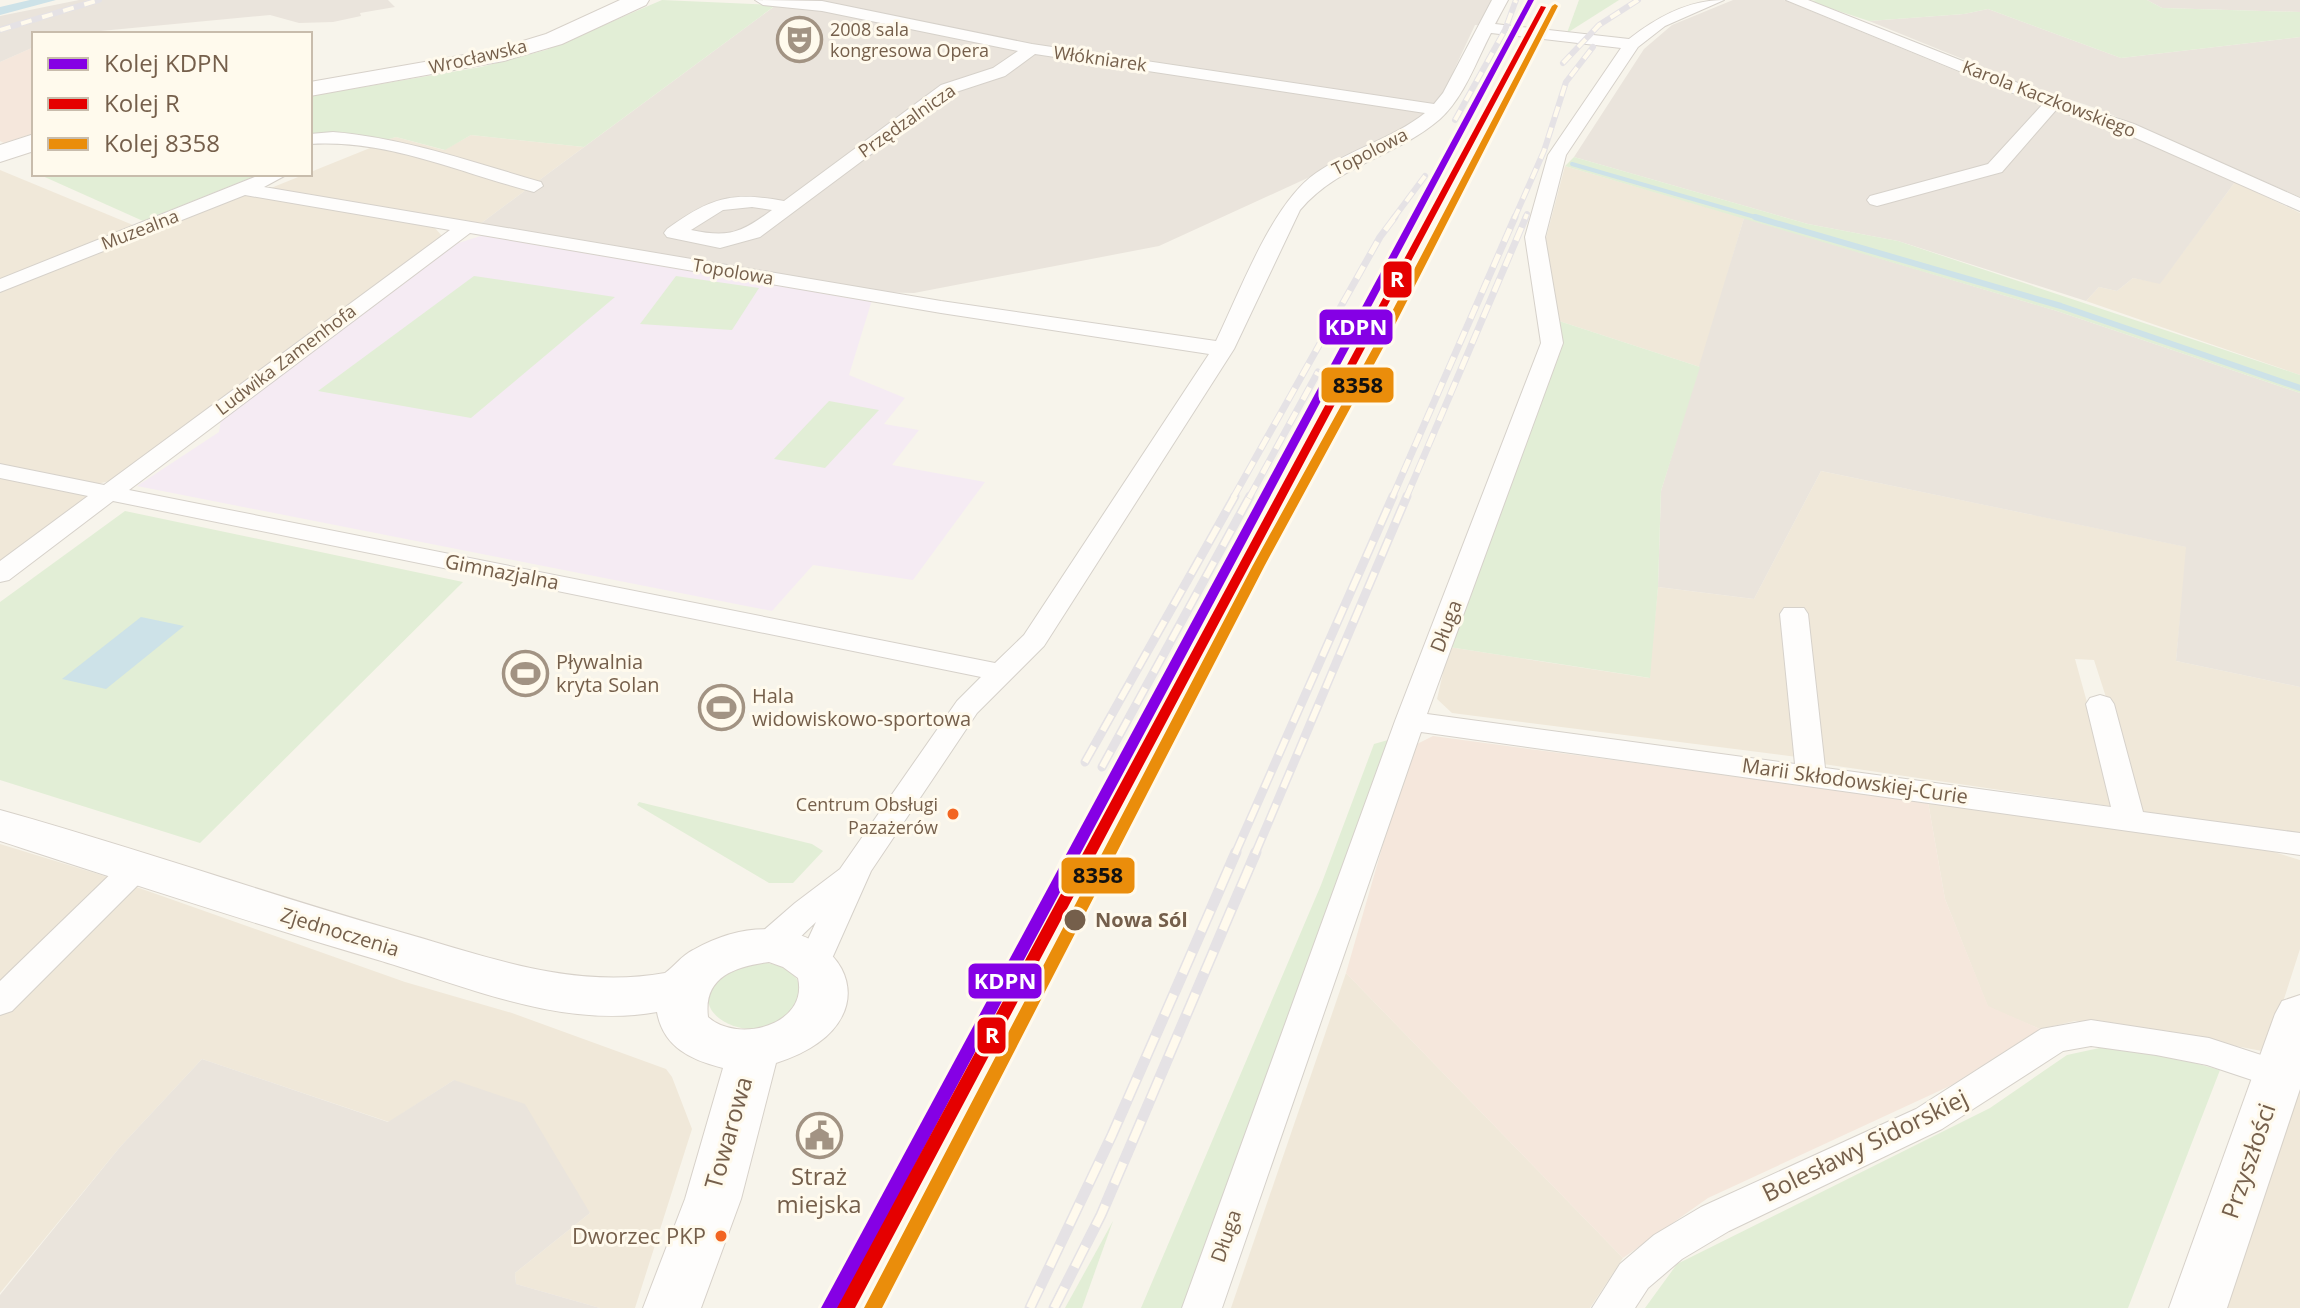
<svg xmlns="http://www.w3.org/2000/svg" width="2300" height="1308" font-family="'Open Sans',sans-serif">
<rect width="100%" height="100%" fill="#f7f4eb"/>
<!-- residential -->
<g fill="#f0e8d9">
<polygon points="471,135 584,147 480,224 266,190 375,146 427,160 434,156 382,141 396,137 444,150"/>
<polygon points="1565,166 1744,218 1700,367 1559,321 1549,272 1546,238"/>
<polygon points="0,170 133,225 0,279"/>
<polygon points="2235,182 2300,213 2300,375 2086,301 2099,287 2117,291 2133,278 2160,283"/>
<polygon points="242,194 435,228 442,236 114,480 97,484 0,465 0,290"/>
<polygon points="1821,471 2187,547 2176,661 2300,687 2300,833 2143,812 2094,660 2075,659 2116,807 1823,764 1797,757 1452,713 1437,699 1449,647 1649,678 1658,587 1754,599"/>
<polygon points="0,478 84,495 89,500 0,565"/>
<polygon points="1928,802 2274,852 2300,860 2300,949 2267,1052 2142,1028 2075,1021 2040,1029 1988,1007 1945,899"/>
<polygon points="0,844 111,878 405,982 512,1013 666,1069 672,1077 692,1129 635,1308 600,1308 516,1284 515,1273 590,1213 454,1080 389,1122 202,1059 120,1147 0,1293"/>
<polygon points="1346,973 1623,1258 1590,1308 1231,1308"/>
<polygon points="2300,1089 2300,1308 2222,1308"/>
</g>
<!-- commercial -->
<g fill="#f5e7dc">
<polygon points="34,47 34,133 4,143 0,141 0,62"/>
<polygon points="1433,736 1928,802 1945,899 1988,1006 2040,1029 1952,1085 1708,1198 1623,1258 1346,973 1411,747"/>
</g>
<!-- industrial -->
<g fill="#eae4dc">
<polygon points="79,0 388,0 395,7 360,13 361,16 333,22 299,23 270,15 69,34 34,34 34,47 0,62 0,16"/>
<polygon points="783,0 1507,0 1496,26 1475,25 1432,117 1423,125 1159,246 914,293 872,292 480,224"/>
<polygon points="1733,0 1784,0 2017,96 2106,125 2235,182 2160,284 2133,278 2117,291 2099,287 2086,301 1898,241 1808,224 1574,157 1644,49 1672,25"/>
<polygon points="2147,0 2300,0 2300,12 2162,8"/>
<polygon points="1988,9 2121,58 2300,37 2300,197 2101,110 2024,84 1869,21 1964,14"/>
<polygon points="1744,218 2057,311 2300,393 2300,687 2176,661 2186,547 1821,471 1754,599 1658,587 1661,491"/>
<polygon points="202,1059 388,1122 454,1080 525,1104 590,1213 515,1273 516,1284 600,1308 0,1308 0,1295 120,1147"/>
</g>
<!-- education -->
<polygon fill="#f5ebf3" points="484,235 872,300 849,375 905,398 884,424 919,430 892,465 985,482 913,580 813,565 772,611 137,486 219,432 221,420 455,244"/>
<!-- green -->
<g fill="#e2eed6">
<polygon points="662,0 776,5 584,147 471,135 445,150 396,137 382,141 310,136 310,96 481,67 546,50"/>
<polygon points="1579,0 1619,0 1567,33"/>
<polygon points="1817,0 2147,0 2162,8 2300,12 2300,37 2121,58 1988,9 1964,14 1869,21 1808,1"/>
<polygon points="1574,157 1808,224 1898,241 2300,375 2300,393 2057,311 1565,166"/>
<polygon points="38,174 260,174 143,221"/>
<polygon points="474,276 615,297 471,418 318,391"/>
<polygon points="676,276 759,288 732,330 640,324"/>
<polygon points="1559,321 1700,367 1661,491 1658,587 1650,678 1449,647 1560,341"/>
<polygon points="829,401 879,410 825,468 774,459"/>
<polygon points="125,511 463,582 200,843 0,780 0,602"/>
<polygon points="1388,740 1183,1308 1141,1308 1321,885 1374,744"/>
<polygon points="639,802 812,844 823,851 793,883 769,883 637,805"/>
<path d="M758,962C779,963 809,974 797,1002C765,1068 640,997 758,962Z"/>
<polygon points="2104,1047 2158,1053 2220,1070 2128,1308 1645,1308 1677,1264 1990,1108 2067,1055"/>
<polygon points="1113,1221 1082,1308 1065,1308"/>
</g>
<!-- water -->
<polygon fill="#cde2e8" points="141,617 184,626 106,689 62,679"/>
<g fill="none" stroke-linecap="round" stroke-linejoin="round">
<!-- stream-far1 -->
<polyline stroke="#cde2e8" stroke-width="4" points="1572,164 1762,219"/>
<!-- stream -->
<polyline stroke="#cde2e8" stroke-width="6" points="1755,217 2061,306 2300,388"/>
<!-- canal -->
<polygon fill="#cde2e8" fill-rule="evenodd" points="30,0 56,0 0,15 0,7"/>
<defs>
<g id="street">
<path d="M755,0L822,1L1032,44L1434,104L1443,93L1492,0H1508L1495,24L1629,39C1657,17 1688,0 1724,0L1665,26L1638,47L1566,155L1545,237L1563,343L1427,714L1795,764L1780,614L1784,608H1804L1808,614L1825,768L2111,807L2086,704L2090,698L2100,695L2110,698L2114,704L2143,812L2300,833V855L1421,732L1222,1308H1182L1395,721L1541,343L1525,237L1548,155L1621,48L1491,33C1476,62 1464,97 1440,119C1396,157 1339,164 1300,210L1234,349L1044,646L977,713L871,871L826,972L814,975L802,972L797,963L816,922C798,938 782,961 757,954L752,945L757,936L795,903L840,869L957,701L981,677L113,501L9,580L0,582V561L88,496L0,478V464L104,485L450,230L245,195L0,292V279L262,174H288L264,187L941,301L1216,341C1240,292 1272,203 1316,173C1351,149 1392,139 1425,113L1035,54L1005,76L953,93L760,237L720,248L667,237L664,233L667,229C710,198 731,191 784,201L941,85L993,68L1018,51L822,11L763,5ZM752,207L772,210C741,233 729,238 691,230L723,210ZM470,233L941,313L1209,354L1024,635L995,663L129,490Z"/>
<polygon points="1786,0 1808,0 2059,99 2134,124 2300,198 2300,211 2122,132 2056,110 2002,172 1877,206 1870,204 1867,200 1870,196 1988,164 2042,105"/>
<path d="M333,132C405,138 472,162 541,182L543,186L534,192C460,173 388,139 310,144V134Z"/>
<polygon points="135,858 146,861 151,869 146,877 12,1011 0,1015 0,981 124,861"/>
<polygon points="2091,1020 2209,1038 2292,1065 2297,1075 2292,1085 2279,1089 2207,1065 2156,1055 2091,1046 2063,1051 1942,1129 1729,1231 1682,1259 1648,1288 1635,1308 1592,1308 1620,1264 1654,1235 1701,1207 1916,1109 2041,1029"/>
</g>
<g id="secondary">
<polygon points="620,0 649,0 646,5 562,44 504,61 310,96 310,82 493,50 546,34"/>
<polygon points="34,134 34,151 0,162 0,145"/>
<path d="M0,810C133,847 264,893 397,931C486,956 572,990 665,973C675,966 681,956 693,950C822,877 921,1017 776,1063L741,1199L701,1308H643L685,1199L723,1068C691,1060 663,1047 657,1012C563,1029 468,987 378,960C251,923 126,882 0,841ZM769,962L783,967L798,978C809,1025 738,1044 708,1017C703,977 734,967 769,962Z"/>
<polygon points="2300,995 2300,1089 2227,1308 2169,1308 2275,1014 2282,1001"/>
</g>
</defs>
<!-- street casing -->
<use href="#street" stroke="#d6d1ca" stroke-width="2"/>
<!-- secondary casing -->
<use href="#secondary" stroke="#d7d1c9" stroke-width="2"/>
<!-- street -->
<use href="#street" fill="#fefdfc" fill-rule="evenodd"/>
<!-- secondary -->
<use href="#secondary" fill="#fefdfc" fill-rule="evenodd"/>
<defs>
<g id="rail-far3">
<polyline points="0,30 99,0"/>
<polyline points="1563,63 1599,25 1638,0"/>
<polyline points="1455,120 1505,30 1516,0"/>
<polyline points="1393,219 1425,176"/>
<polyline points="1514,219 1544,151 1566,82 1593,47"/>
<polyline points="1525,219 1527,214"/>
</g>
<g id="rail-far2">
<polyline points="1233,498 1380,237 1395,217"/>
<polyline points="1249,498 1318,372"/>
<polyline points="1392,498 1515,217"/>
<polyline points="1406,498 1526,217"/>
</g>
<g id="rail-far1">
<polyline points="1085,762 1235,496"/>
<polyline points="1102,767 1250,496"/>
<polyline points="1235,854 1393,496"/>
<polyline points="1255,854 1407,496"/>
</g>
<g id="rail">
<polyline points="1030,1308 1112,1135 1236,852"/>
<polyline points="1054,1308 1101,1215 1256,852"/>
</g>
</defs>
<!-- rail-far3 casing -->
<use href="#rail-far3" stroke="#e5e2e5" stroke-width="6"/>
<!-- rail-far2 casing -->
<use href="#rail-far2" stroke="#e5e2e5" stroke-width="7"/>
<!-- rail-far1 casing -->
<use href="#rail-far1" stroke="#e5e2e5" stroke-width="9"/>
<!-- rail casing -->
<use href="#rail" stroke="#e5e2e5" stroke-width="11"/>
<!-- rail-far3 -->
<use href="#rail-far3" stroke="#fffaed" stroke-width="4" stroke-dasharray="11" stroke-linecap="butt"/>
<!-- rail-far2 -->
<use href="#rail-far2" stroke="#fffaed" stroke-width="5" stroke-dasharray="14" stroke-linecap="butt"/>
<!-- rail-far1 -->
<use href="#rail-far1" stroke="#fffaed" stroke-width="6" stroke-dasharray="18" stroke-linecap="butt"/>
<!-- rail -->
<use href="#rail" stroke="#fffaed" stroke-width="8" stroke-dasharray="23" stroke-linecap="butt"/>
<defs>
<polygon id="rail-1" points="1528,0 1534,0 839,1308 821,1308"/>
<polygon id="rail-2" points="1541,6 1546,7 855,1308 837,1308"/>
<polygon id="rail-3" points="1555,4 1558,6 1384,346 1265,565 882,1308 864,1308 1253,565 1374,346 1552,6"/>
</defs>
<!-- rail-1 casing -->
<use href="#rail-1" stroke="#fffaed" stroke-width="6"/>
<!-- rail-2 casing -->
<use href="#rail-2" stroke="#fffaed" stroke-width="6"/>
<!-- rail-3 casing -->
<use href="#rail-3" stroke="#fffaed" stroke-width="6"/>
<!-- rail-1 -->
<use href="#rail-1" fill="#8500e5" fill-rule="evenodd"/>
<!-- rail-2 -->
<use href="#rail-2" fill="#e50000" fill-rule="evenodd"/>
<!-- rail-3 -->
<use href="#rail-3" fill="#ea8d0b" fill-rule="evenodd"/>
</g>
<!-- icons -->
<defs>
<symbol id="theatre-ring" viewBox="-11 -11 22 22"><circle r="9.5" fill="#fffaed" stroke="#a29383" stroke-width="1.5"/><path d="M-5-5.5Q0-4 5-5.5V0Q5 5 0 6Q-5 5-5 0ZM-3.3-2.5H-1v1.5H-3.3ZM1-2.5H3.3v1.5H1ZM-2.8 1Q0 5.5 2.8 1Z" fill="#a29383"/></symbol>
<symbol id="stadium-ring" viewBox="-11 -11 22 22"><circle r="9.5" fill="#fffaed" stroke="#a29383" stroke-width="1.5"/><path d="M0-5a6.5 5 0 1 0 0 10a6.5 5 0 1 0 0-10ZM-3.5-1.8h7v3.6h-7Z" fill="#a29383"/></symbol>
<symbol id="civic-ring" viewBox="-11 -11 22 22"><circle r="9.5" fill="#fffaed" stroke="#a29383" stroke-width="1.5"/><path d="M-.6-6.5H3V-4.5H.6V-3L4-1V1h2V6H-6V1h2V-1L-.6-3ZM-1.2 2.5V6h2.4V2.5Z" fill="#a29383"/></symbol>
</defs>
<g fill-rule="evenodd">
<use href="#theatre-ring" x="774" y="14" width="51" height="51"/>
<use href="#stadium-ring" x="500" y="648" width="51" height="51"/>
<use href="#stadium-ring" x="696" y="682" width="51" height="51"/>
<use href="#civic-ring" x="794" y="1110" width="51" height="51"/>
</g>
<!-- markers -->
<g fill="#f26522" stroke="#fffaed" stroke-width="3">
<circle cx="953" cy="814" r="7"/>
<circle cx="721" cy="1236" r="7"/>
</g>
<circle fill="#755f4b" stroke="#fffaed" stroke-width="3" cx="1075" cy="920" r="12"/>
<g text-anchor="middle" stroke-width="6" stroke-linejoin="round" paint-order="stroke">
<!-- far-poi labels -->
<g font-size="18" fill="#755f4b" stroke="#fffaed" text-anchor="start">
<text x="830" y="36">2008 sala<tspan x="830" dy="21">kongresowa Opera</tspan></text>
</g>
<!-- far-street labels -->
<g font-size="18" fill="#755f4b" stroke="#fffaed">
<text transform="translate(478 57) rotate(-13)" y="6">Wrocławska</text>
<text transform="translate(1100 59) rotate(8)" y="6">Włókniarek</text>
<text transform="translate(2049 99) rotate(21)" y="6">Karola Kaczkowskiego</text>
<text transform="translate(907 121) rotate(-35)" y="6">Przędzalnicza</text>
<text transform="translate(1370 152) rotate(-27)" y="6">Topolowa</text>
<text transform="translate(140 230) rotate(-21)" y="6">Muzealna</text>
<text transform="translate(733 272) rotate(10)" y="6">Topolowa</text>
<text transform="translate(286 360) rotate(-37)" y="6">Ludwika Zamenhofa</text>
</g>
<!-- bus labels -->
<g font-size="18" fill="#755f4b" stroke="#fffaed" text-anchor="end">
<text x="938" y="811">Centrum Obsługi<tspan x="938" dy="23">Pazażerów</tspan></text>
</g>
<!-- street labels -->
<g font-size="20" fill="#755f4b" stroke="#fffaed">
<text transform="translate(502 572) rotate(11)" y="7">Gimnazjalna</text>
<text transform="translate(1446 626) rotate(-69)" y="7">Długa</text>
<text transform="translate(1855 781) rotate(8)" y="7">Marii Skłodowskiej-Curie</text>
<text transform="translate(340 932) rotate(17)" y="7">Zjednoczenia</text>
<text transform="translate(1226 1236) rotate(-71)" y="7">Długa</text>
</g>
<!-- poi labels -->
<g font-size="20" fill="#755f4b" stroke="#fffaed" text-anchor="start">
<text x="556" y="669">Pływalnia<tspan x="556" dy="23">kryta Solan</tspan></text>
<text x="752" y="703">Hala<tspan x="752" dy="23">widowiskowo-sportowa</tspan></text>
</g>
<!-- stop labels -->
<g font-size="20" font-weight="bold" fill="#755f4b" stroke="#fffaed" text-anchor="start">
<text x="1095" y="927">Nowa Sól</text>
</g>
<!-- near-bus labels -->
<g font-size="22" fill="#755f4b" stroke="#fffaed" text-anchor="end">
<text x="706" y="1244">Dworzec PKP</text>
</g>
<!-- near-street labels -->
<g font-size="24" fill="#755f4b" stroke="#fffaed">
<text transform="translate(729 1133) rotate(-74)" y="8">Towarowa</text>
<text transform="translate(1865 1146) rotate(-26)" y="8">Bolesławy Sidorskiej</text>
<text transform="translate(2249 1161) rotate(-71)" y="8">Przyszłości</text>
</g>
<!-- near-poi labels -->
<g font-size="24" fill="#755f4b" stroke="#fffaed">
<text x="819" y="1185">Straż<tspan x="819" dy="28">miejska</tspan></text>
</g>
</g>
<g stroke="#fffaed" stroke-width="3">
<rect x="1382" y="260" width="31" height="39" rx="8" fill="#e50000"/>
<rect x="1318" y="308" width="76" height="38" rx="8" fill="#8500e5"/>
<rect x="1320" y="366" width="75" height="38" rx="8" fill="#ea8d0b"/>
<rect x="1060" y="856" width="76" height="39" rx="8" fill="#ea8d0b"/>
<rect x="967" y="962" width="76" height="38" rx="8" fill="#8500e5"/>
<rect x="976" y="1016" width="31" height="39" rx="8" fill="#e50000"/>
</g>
<g font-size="22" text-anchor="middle" font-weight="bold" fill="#fff">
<text x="1397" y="287">R</text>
<text x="1356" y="335">KDPN</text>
<text x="1005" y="989">KDPN</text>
<text x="992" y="1043">R</text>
</g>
<g font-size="22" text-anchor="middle" font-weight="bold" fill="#111">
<text x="1358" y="393">8358</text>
<text x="1098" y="883">8358</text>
</g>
<!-- legend -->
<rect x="32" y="32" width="280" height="144" fill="#fffaed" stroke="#c8bcac" stroke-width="2"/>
<rect x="48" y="58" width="40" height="12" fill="#8500e5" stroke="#c8bcac" stroke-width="2"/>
<text x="104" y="72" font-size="24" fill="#755f4b">Kolej KDPN</text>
<rect x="48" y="98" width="40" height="12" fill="#e50000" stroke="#c8bcac" stroke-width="2"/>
<text x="104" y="112" font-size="24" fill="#755f4b">Kolej R</text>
<rect x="48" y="138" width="40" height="12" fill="#ea8d0b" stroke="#c8bcac" stroke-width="2"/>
<text x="104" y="152" font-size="24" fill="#755f4b">Kolej 8358</text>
</svg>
